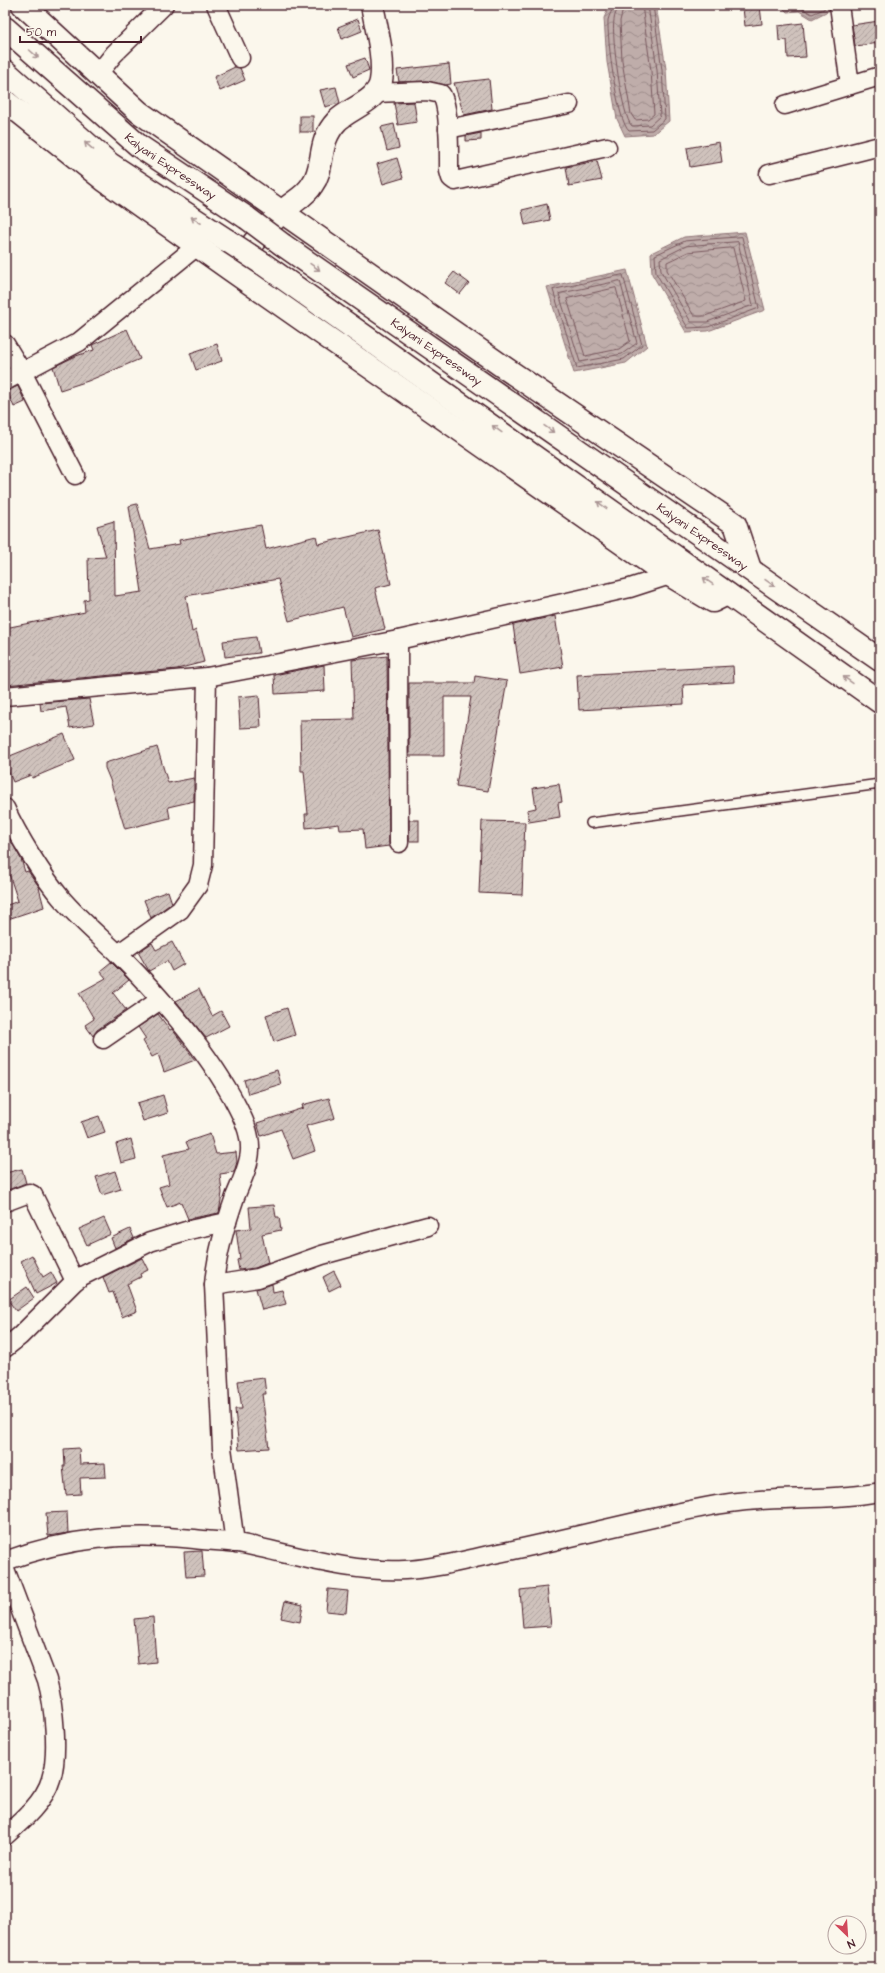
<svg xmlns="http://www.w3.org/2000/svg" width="885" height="1973" font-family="'Architects Daughter',sans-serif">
<defs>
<pattern id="water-waves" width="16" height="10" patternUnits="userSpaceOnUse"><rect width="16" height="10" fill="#bfadaa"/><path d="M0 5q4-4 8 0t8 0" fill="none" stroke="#9d8c8b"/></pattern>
<pattern id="building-hatch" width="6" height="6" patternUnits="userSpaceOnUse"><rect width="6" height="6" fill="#cfc2bc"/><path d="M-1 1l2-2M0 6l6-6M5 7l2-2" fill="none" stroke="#b3a6a2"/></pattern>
</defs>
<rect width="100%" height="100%" fill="#fbf7ec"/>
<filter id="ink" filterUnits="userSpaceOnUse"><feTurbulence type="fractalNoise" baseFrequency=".025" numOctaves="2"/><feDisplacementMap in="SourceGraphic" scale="8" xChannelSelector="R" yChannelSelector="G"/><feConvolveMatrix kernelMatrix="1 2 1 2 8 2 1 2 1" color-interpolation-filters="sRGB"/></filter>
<g filter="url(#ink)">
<!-- water -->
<g fill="url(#water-waves)" stroke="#907477">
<polygon points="610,5 656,5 666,69 669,121 653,134 625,136 617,119 607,62 604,18"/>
<polygon points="780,5 828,5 830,10 812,19 799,11 787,12"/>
<polygon points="745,232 765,310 708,331 686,332 652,274 651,253 684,237"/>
<polygon points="627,270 647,346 626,363 574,373 547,287"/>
</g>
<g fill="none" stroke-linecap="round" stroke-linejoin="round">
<!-- shore -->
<g stroke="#79585e" stroke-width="1">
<path d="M613,5C613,10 609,15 608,20C607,38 617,121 629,131L652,130L665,119L662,70L653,5"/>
<path d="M618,5C618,10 614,15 614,20C611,35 622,118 632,126L650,125L660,116L657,70L648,5"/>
<polyline points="624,5 620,21 622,61 631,114 635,120 648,119 654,114 651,71 642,5"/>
<polyline points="786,5 789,7 801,8 812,14 824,9 825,5"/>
<polygon points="742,237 759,308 708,327 688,328 656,273 655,255 685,241"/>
<polygon points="738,242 753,305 707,322 691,322 661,271 660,259 686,246"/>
<polygon points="733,248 746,301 705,316 694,316 667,270 667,262 688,252"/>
<polygon points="623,275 642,345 624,359 577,368 553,290"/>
<polygon points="620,281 637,343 622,354 580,362 559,294"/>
<polygon points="616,288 630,341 619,349 585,356 567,299"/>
</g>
</g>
<!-- building -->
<g fill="url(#building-hatch)" stroke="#4a1f2b">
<polygon points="760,6 762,24 745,26 743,8"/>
<polygon points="358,19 362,31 342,39 338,27"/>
<polygon points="879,21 880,43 855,46 852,25"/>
<polygon points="803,23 806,57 788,58 787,40 779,41 778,26"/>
<polygon points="365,58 369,70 353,77 348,64"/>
<polygon points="449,64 451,84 445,85 427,81 399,82 397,70"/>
<polygon points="235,67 240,68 245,80 220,91 214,77"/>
<polygon points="489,79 492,109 464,115 454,83"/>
<polygon points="336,87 340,103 325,107 320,90"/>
<polygon points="414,102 417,122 398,125 394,103"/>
<rect x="300" y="116" width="13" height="16"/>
<polygon points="394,124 399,148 387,151 381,127"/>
<polygon points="481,133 481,140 466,141 466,136"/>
<polygon points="719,142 722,162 690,167 687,148"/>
<polygon points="397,158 403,178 383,184 377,164"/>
<polygon points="597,161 602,180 569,186 566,167"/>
<polygon points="547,204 550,220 525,225 522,210"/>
<polygon points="454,272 469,283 460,294 445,283"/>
<polygon points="127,329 140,359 88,381 60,390 53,367 76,356 94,350 92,345"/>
<polygon points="217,344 222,361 196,370 190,353"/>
<polygon points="18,386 25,402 14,407 7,391"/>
<polygon points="137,504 150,549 180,544 179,540 261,525 266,549 316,536 318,544 378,530 391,584 375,588 385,629 351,637 343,607 289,621 278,579 186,596 192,632 196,630 204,662 177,669 5,685 5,628 85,612 84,600 89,599 88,558 106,557 97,526 114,521 115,596 142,592 129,506"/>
<polygon points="555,616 563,667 520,674 513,625"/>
<polygon points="256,637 259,653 225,657 223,641"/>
<polygon points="387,656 389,846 365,849 363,829 340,830 339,824 306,828 305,814 308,814 304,771 301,771 300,720 354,719 352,660"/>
<polygon points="324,665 325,691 275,694 274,675"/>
<polygon points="733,666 734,682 683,685 684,704 579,710 577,675"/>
<polygon points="475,676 507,681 488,791 456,786 471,697 444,697 444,756 409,756 409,683 474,683"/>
<polygon points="259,695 261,727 240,728 238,697"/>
<polygon points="89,699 94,724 70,728 66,707 41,711 40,703"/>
<polygon points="64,734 75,760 32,778 31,775 13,782 5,763 5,758"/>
<polygon points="157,747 168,783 194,778 194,801 168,807 170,818 125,829 110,780 105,768 105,763"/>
<polygon points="559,784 562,802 558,803 560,817 529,822 527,810 536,808 533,788"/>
<rect x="409" y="820" width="10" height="21"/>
<polygon points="482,821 525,822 522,895 479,893"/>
<polygon points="10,839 21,859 25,872 28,871 40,888 39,888 44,907 5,920 5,906 18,901 5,862 5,841"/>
<polygon points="168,891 172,903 151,918 144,900"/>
<polygon points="172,942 184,964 172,971 167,961 149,971 138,952 152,943 156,950"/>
<polygon points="111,962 129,980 113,993 126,1010 97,1030 93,1036 85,1025 94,1019 79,993 106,978 100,971"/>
<polygon points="199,989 212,1016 221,1011 229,1026 206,1038 176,1001"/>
<polygon points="287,1008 295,1035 274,1042 266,1015"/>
<polygon points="158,1014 170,1030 172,1029 195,1060 164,1072 158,1054 152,1057 143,1041 146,1039 138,1027"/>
<polygon points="277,1070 281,1084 248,1094 244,1080"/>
<polygon points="163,1095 168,1113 143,1121 137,1103"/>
<polygon points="329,1098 335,1118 306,1126 315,1151 293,1159 281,1129 261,1136 257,1123 303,1108 302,1105"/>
<polygon points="99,1116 105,1132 87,1138 81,1122"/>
<polygon points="210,1134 216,1154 236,1152 237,1162 234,1172 220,1174 222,1193 219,1213 188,1219 181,1202 167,1207 159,1187 169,1184 163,1155 189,1149 186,1142"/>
<polygon points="131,1139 136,1159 121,1163 116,1144"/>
<polygon points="22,1169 26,1183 8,1190 5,1173"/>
<polygon points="115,1171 121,1189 102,1195 96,1177"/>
<polygon points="274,1205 276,1217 279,1217 281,1230 262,1234 268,1263 255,1268 239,1270 237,1260 240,1259 236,1230 251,1228 249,1207"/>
<polygon points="104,1218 111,1234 87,1245 79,1229"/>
<polygon points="130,1229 134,1238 115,1248 111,1238"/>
<polygon points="32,1255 43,1277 51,1272 57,1283 36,1294 21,1261"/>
<polygon points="142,1258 148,1270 140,1274 141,1277 127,1284 137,1311 122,1317 113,1292 109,1293 103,1277"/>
<polygon points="334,1271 341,1285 329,1291 323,1277"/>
<polygon points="272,1284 273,1292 282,1290 286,1304 262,1310 256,1289"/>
<polygon points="27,1287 34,1298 16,1311 8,1300"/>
<polygon points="264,1378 266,1394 262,1394 269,1448 239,1450 235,1409 242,1409 238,1381"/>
<polygon points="79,1448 80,1464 105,1463 106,1477 80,1478 81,1494 66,1495 63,1466 65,1466 64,1449"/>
<polygon points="67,1512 68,1533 48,1536 46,1513"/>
<polygon points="202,1551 204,1576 186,1577 184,1552"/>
<polygon points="547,1587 551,1626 523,1628 520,1590"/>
<polygon points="328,1589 348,1591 346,1613 326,1611"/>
<polygon points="285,1601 303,1605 300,1622 281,1618"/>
<polygon points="153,1617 156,1662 138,1664 134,1619"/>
</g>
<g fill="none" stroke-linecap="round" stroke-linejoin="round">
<defs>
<polyline id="lane" points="591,823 880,784"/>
<g id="street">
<polyline points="216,5 240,58"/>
<polyline points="839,5 850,85"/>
<polyline points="98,74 114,54 164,5"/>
<path d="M375,93L427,91L441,94C450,107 449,153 449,171L451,178L455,181L607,147"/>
<polyline points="785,105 880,76"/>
<polyline points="448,129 569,104"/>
<polyline points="769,174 880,146"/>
<polyline points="5,344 22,372 75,475"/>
<polyline points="5,381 79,342 197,246"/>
<polyline points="398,640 399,843"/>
<polyline points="5,696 207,677 398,640 630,588 670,575"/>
<path d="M5,808C17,834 43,877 61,898C78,918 98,935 117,953C159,995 203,1045 232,1097C241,1114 251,1131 250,1151C249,1167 241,1182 235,1197C226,1223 216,1258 214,1285L222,1448L235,1543"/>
<polyline points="118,954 180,910 198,885 203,865 207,677"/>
<polyline points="103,1039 160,1000"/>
<polyline points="5,1202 29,1193 33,1195 75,1281"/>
<polyline points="214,1285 258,1278 322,1255 428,1226"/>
<polyline points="5,1348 20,1336 75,1281 82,1276 150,1242 189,1230 227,1222"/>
<path d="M5,1561C70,1537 126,1533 194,1539C208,1541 224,1541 238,1543C293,1554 349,1573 405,1570C433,1569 461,1561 489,1555C565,1540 639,1519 716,1505C770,1495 825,1502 880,1492"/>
<path d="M5,1569L47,1680C54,1705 59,1754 51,1779C45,1801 22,1821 5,1836"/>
</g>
<g id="secondary">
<polyline points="23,5 139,112 505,368 735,524 750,569"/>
<polyline points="5,101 104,180 231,270 653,565 713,601 727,594"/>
<path d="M234,267C250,248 265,227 283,211C292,202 305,197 312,185C326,166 316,143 337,121C350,108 378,101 381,81C385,59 376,27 372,5"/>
</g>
<g id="highway">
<path id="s1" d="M5,28L139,146L247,218"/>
<polyline points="5,71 110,164 228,241"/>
<path id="s2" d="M283,245L880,660"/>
<path d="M263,264C470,409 674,557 880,702"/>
</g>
</defs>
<!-- lane casing -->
<use href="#lane" stroke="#4a1f2b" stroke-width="12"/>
<!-- street casing -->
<use href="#street" stroke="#4a1f2b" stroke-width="21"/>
<!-- secondary casing -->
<use href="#secondary" stroke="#4a1f2b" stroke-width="25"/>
<!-- highway casing -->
<use href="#highway" stroke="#4a1f2b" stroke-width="25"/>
<!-- lane -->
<use href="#lane" stroke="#fbf7ec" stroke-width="9"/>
<!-- street -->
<use href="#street" stroke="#fbf7ec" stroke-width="18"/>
<!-- secondary -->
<use href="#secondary" stroke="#fbf7ec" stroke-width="22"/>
<!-- highway -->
<use href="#highway" stroke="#fbf7ec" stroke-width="22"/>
<defs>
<g id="highway-bridge">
<polyline points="247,218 283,245"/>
<polyline points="228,241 263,264"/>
</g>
</defs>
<!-- highway-bridge casing -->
<use href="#highway-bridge" stroke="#4a1f2b" stroke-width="25" stroke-linecap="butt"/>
<!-- highway-bridge -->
<use href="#highway-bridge" stroke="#fbf7ec" stroke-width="22"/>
</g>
<!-- one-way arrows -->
<defs><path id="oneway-shaft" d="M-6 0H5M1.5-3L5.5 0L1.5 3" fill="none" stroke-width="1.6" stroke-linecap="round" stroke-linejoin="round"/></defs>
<g stroke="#ab9695">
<use href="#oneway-shaft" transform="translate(34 54) rotate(42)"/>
<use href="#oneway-shaft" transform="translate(89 146) rotate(-139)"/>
<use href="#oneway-shaft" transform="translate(196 220) rotate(-147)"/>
<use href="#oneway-shaft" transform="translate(315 267) rotate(35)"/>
<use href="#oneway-shaft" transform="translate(497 429) rotate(-144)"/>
<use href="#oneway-shaft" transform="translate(549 429) rotate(35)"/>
<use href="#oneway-shaft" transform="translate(602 505) rotate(-144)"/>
<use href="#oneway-shaft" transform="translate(708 581) rotate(-145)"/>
<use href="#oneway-shaft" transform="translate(770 583) rotate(35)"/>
<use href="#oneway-shaft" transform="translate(848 680) rotate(-145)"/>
</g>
</g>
<g text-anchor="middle" stroke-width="4" stroke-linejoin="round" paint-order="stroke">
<!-- street labels -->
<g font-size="12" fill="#4a1f2b" stroke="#fbf7ec">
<text dy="4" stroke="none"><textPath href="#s1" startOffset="216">Kalyani Expressway</textPath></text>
<text dy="4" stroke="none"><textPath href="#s2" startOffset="187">Kalyani Expressway</textPath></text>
<text dy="4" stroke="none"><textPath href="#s2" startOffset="511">Kalyani Expressway</textPath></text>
</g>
</g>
<!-- margin -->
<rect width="885" height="1973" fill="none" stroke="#fbf7ec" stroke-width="20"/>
<rect x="10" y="10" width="865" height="1953" fill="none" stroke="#4a1f2b" stroke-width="1.5" filter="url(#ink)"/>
<!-- north arrow -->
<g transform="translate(847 1935) rotate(155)"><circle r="19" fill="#fbf7ec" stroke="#b4a19f"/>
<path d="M0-3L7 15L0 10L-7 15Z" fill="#d1495b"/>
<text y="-6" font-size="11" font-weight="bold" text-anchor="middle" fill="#4a1f2b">N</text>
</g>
<!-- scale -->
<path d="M20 36v6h121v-6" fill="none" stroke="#4a1f2b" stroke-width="2"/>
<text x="26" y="36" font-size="12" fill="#4a1f2b" stroke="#fbf7ec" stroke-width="3" paint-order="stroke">50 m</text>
</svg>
